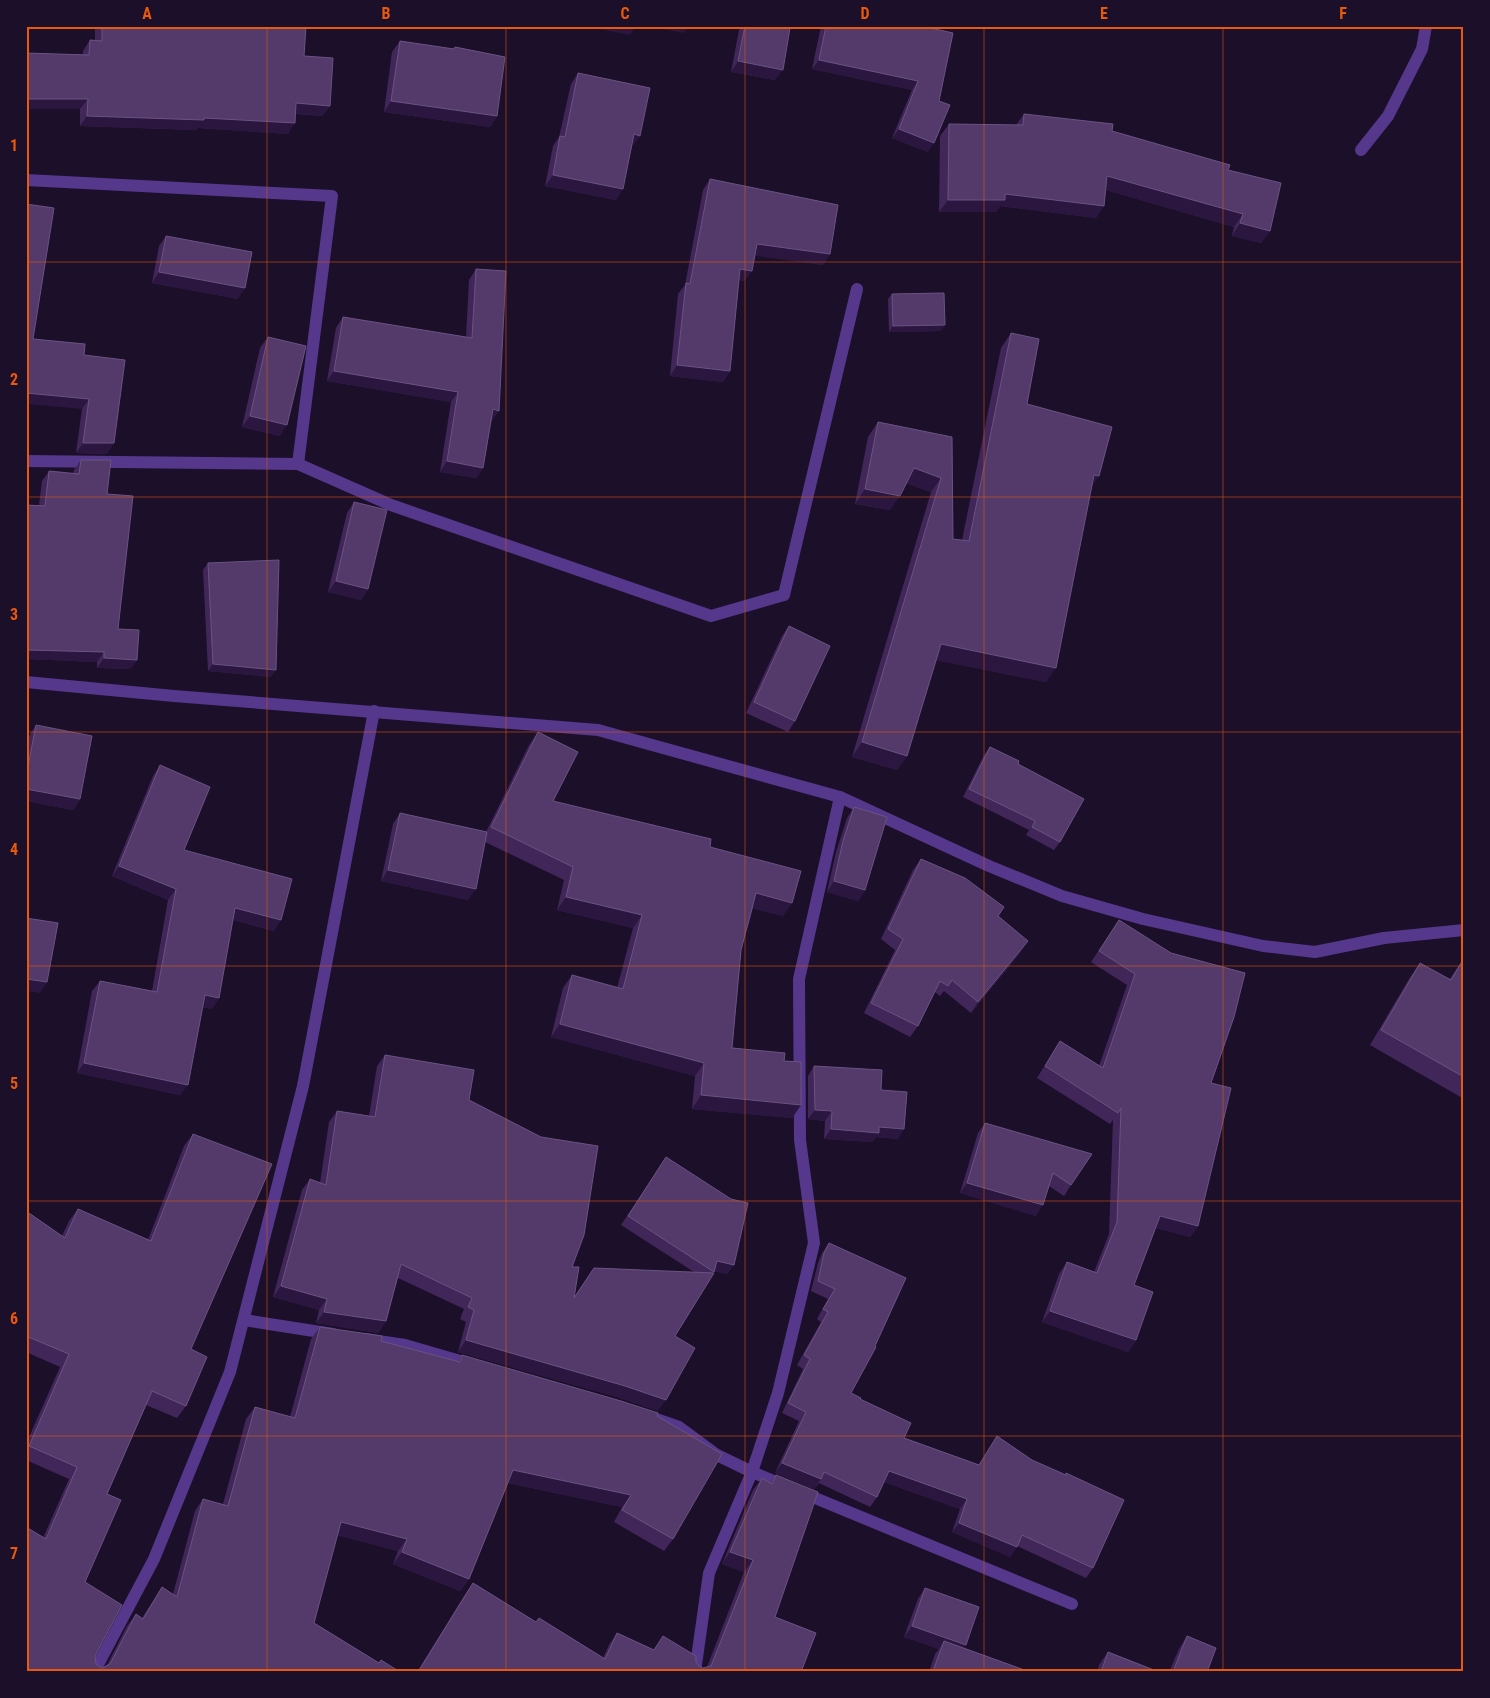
<svg xmlns="http://www.w3.org/2000/svg" width="1490" height="1698" font-family="'Roboto Condensed',sans-serif">
<rect width="100%" height="100%" fill="#1c0f2a"/>
<g fill="none" stroke-linecap="round" stroke-linejoin="round">
<!-- street -->
<g stroke="#55388b" stroke-width="12">
<polyline points="1361,150 1388,116 1422,49 1426,26"/>
<polyline points="26,180 332,196 298,464"/>
<polyline points="26,461 298,464 391,505 711,616 784,595 857,289"/>
<polyline points="26,682 174,696 598,730 840,797 989,866 1062,896 1143,919 1263,946 1315,952 1384,938 1464,930"/>
<polyline points="244,1320 333,1334"/>
<polyline points="365,1339 405,1345 474,1365"/>
<polyline points="656,1419 679,1427 717,1455 752,1472 1072,1604"/>
<polyline points="94,1672 154,1559 230,1372 303,1086 374,711"/>
<polyline points="695,1672 709,1573 752,1472 778,1393 814,1243 800,1140 799,979 840,797"/>
</g>
</g>
<!-- wall -->
<g fill="#412759">
<polygon points="95,26 306,26 304,56 330,106 322,116 296,114 288,134 198,128 196,130 80,126 80,109 26,109 26,53 83,55 83,51 90,40 95,40"/>
<polygon points="742,26 781,26 775,80 731,72 739,30"/>
<polygon points="821,26 922,26 928,152 892,138 912,90 812,69"/>
<polygon points="400,41 453,49 455,47 497,116 490,127 384,112 392,52"/>
<polygon points="578,73 633,146 632,146 616,200 545,186 553,146 559,137 571,84"/>
<polygon points="1024,114 1112,131 1228,170 1270,231 1261,243 1232,236 1234,227 1106,190 1096,218 1000,206 996,212 939,212 940,136 949,124 1016,125"/>
<polygon points="710,179 830,254 823,265 754,255 752,271 744,281 739,280 730,371 723,382 670,376 678,294 685,285 703,190"/>
<polygon points="166,236 238,299 152,283 159,246"/>
<polygon points="476,269 499,411 491,421 483,468 476,478 440,472 451,402 327,381 336,328 343,317 466,337 469,280"/>
<polygon points="892,294 941,331 889,332 888,299"/>
<polygon points="1011,333 1027,404 1092,486 1046,682 936,660 907,756 897,770 852,757 931,492 906,483 890,510 855,504 868,437 878,422 952,437 953,539 962,540 1001,348"/>
<polygon points="268,337 280,436 242,427 260,348"/>
<polygon points="33,339 84,355 107,454 76,453 82,409"/>
<polygon points="81,460 107,494 118,629 137,660 130,669 97,668 97,662 26,659 26,505 39,505 42,481 49,471 73,474 74,470"/>
<polygon points="354,502 368,589 361,600 328,592 347,513"/>
<polygon points="208,563 271,677 208,671 203,570"/>
<polygon points="789,626 795,721 788,732 746,713 782,636"/>
<polygon points="36,725 80,799 73,810 26,801 26,748 29,736"/>
<polygon points="538,732 553,801 710,847 783,916 753,908 741,950 732,1048 784,1061 801,1105 792,1118 692,1109 695,1076 551,1037 563,988 572,975 617,988 633,928 557,910 564,880 485,842 468,900 381,881 393,824 400,813 486,832 529,745"/>
<polygon points="990,747 1018,764 1060,842 1054,850 1026,835 1029,830 963,797 984,755"/>
<polygon points="160,765 184,850 274,931 233,920 219,998 212,1009 202,1007 180,1095 77,1073 92,991 100,981 152,991 168,900 112,876 153,776"/>
<polygon points="854,807 865,890 858,901 827,892 836,852 847,818"/>
<polygon points="921,859 998,916 1021,952 971,1013 944,991 940,996 935,992 918,1026 910,1037 864,1013 895,950 881,939 913,870"/>
<polygon points="1119,920 1211,1083 1198,1226 1190,1237 1156,1228 1134,1285 1136,1340 1128,1352 1042,1322 1059,1274 1067,1262 1094,1272 1109,1234 1113,1120 1110,1124 1037,1078 1060,1041 1099,1066 1127,985 1091,962"/>
<polygon points="1464,958 1464,1099 1370,1045 1409,979 1420,963 1449,980"/>
<polygon points="385,1055 469,1100 572,1267 574,1297 594,1268 694,1272 621,1225 666,1157 734,1265 727,1274 714,1271 675,1336 658,1411 617,1397 458,1352 466,1322 460,1319 464,1309 398,1278 386,1321 378,1333 316,1323 319,1310 273,1297 302,1190 310,1179 320,1183 329,1122 337,1111 369,1116 377,1066"/>
<polygon points="814,1066 881,1090 898,1139 876,1137 872,1142 824,1139 825,1121 808,1119 808,1076"/>
<polygon points="985,1123 1071,1185 1064,1196 1049,1186 1036,1216 960,1193 978,1133"/>
<polygon points="193,1134 191,1349 186,1406 177,1418 146,1405 107,1494 85,1582 96,1664 102,1668 107,1665 127,1626 136,1614 142,1618 162,1587 173,1594 195,1511 203,1499 223,1504 246,1419 255,1407 290,1417 311,1339 320,1327 381,1341 458,1362 462,1355 657,1416 673,1539 664,1551 614,1522 622,1507 508,1483 469,1579 460,1591 393,1564 398,1551 337,1535 314,1623 379,1663 400,1672 26,1672 26,1527 43,1538 69,1479 26,1460 26,1444 60,1367 26,1352 26,1211 62,1236 69,1221 78,1209 148,1240 184,1146"/>
<polygon points="829,1243 851,1393 860,1399 904,1438 979,1465 997,1436 1093,1568 1086,1578 1017,1546 1010,1557 952,1532 960,1509 884,1482 877,1497 870,1507 819,1483 814,1489 775,1473 799,1421 782,1413 803,1369 797,1365 821,1322 817,1319 828,1299 811,1291 818,1263 822,1253"/>
<polygon points="776,1475 775,1617 801,1672 417,1672 464,1596 473,1583 536,1622 603,1658 609,1645 617,1633 654,1650 663,1636 696,1662 699,1666 703,1668 707,1667 744,1572 722,1564 753,1490 762,1478 771,1483"/>
<polygon points="925,1588 964,1648 1030,1672 929,1672 935,1654 939,1649 904,1637 918,1599"/>
<polygon points="1187,1636 1207,1672 1169,1672 1179,1649"/>
<polygon points="1108,1652 1159,1672 1097,1672 1099,1665"/>
</g>
<!-- shaded-wall -->
<g fill="#2a163e">
<polygon points="583,26 636,26 630,35"/>
<polygon points="645,26 689,26 684,33"/>
<polygon points="819,60 918,81 912,90 812,69"/>
<polygon points="738,61 783,70 775,80 731,72"/>
<polygon points="26,99 88,99 80,109 26,109"/>
<polygon points="391,101 497,116 490,127 384,112"/>
<polygon points="296,103 330,106 322,116 289,113"/>
<polygon points="87,116 204,118 295,123 288,134 198,128 196,130 80,126"/>
<polygon points="899,129 934,143 928,152 892,138"/>
<polygon points="634,134 640,136 633,146 627,145"/>
<polygon points="553,175 623,189 616,200 545,186"/>
<polygon points="1107,176 1243,214 1234,227 1099,188"/>
<polygon points="1005,194 1104,206 1096,218 1000,206 996,212 939,212 948,200"/>
<polygon points="1240,223 1270,231 1261,243 1232,236"/>
<polygon points="757,244 830,254 823,265 749,255"/>
<polygon points="740,269 752,271 744,281 733,279"/>
<polygon points="159,272 245,288 238,299 152,283"/>
<polygon points="945,325 941,331 889,332 893,326"/>
<polygon points="677,365 730,371 723,382 670,376"/>
<polygon points="334,371 458,392 451,402 327,381"/>
<polygon points="26,393 89,399 82,409 26,404"/>
<polygon points="493,409 499,411 491,421 485,420"/>
<polygon points="250,416 287,425 280,436 242,427"/>
<polygon points="83,443 114,443 107,454 76,453"/>
<polygon points="447,461 483,468 476,478 440,472"/>
<polygon points="914,468 941,478 931,492 904,482"/>
<polygon points="1094,475 1099,476 1089,491"/>
<polygon points="865,489 900,496 890,510 855,504"/>
<polygon points="336,581 368,589 361,600 328,592"/>
<polygon points="941,644 1056,668 1046,682 931,659"/>
<polygon points="26,650 104,652 97,662 26,659"/>
<polygon points="104,658 137,660 130,669 97,668"/>
<polygon points="213,664 276,670 271,677 208,671"/>
<polygon points="862,742 907,756 897,770 852,757"/>
<polygon points="26,789 80,799 73,810 26,801"/>
<polygon points="119,866 176,889 168,900 112,876"/>
<polygon points="388,870 476,889 468,900 381,881"/>
<polygon points="834,881 865,890 858,901 827,892"/>
<polygon points="756,893 792,903 783,916 747,906"/>
<polygon points="566,897 642,915 633,928 557,910"/>
<polygon points="235,908 281,920 274,931 228,919"/>
<polygon points="1028,941 1021,952 971,1013 978,1002"/>
<polygon points="26,979 47,982 40,993 26,991"/>
<polygon points="205,995 219,998 212,1009 197,1006"/>
<polygon points="560,1024 704,1063 695,1076 551,1037"/>
<polygon points="84,1063 188,1085 180,1095 77,1073"/>
<polygon points="701,1095 801,1105 792,1118 692,1109"/>
<polygon points="815,1110 832,1111 825,1121 808,1119"/>
<polygon points="879,1127 904,1129 898,1139 876,1137 872,1142 824,1139 831,1129"/>
<polygon points="967,1183 1043,1205 1036,1216 960,1193"/>
<polygon points="1160,1216 1198,1226 1190,1237 1152,1227"/>
<polygon points="717,1261 734,1265 727,1274 713,1271"/>
<polygon points="281,1286 327,1299 319,1310 273,1297"/>
<polygon points="1050,1311 1136,1340 1128,1352 1042,1322"/>
<polygon points="324,1312 386,1321 378,1333 316,1323"/>
<polygon points="466,1340 625,1386 666,1400 658,1411 617,1397 458,1352"/>
<polygon points="782,1463 821,1479 814,1489 775,1473"/>
<polygon points="513,1470 631,1495 622,1507 504,1482"/>
<polygon points="889,1471 967,1499 960,1509 882,1481"/>
<polygon points="341,1522 407,1539 398,1551 332,1534"/>
<polygon points="959,1523 1017,1547 1010,1557 952,1532"/>
<polygon points="402,1552 469,1579 460,1591 393,1564"/>
<polygon points="730,1552 753,1560 744,1572 722,1564"/>
<polygon points="912,1626 966,1645 959,1656 944,1641 939,1649 904,1637"/>
</g>
<!-- building -->
<g fill="#533a6a" stroke="#6a5382">
<polygon points="102,26 306,26 304,56 333,58 330,106 296,103 295,123 204,118 204,120 87,116 88,99 26,99 26,53 89,55 90,40 102,41"/>
<polygon points="745,26 781,26 790,28 783,70 738,61"/>
<polygon points="826,26 922,26 953,33 939,101 950,105 934,143 899,129 918,81 819,60"/>
<polygon points="400,41 454,49 455,47 505,57 497,116 391,101"/>
<polygon points="578,73 650,88 640,136 634,134 623,189 553,175 560,136 565,137"/>
<polygon points="1024,114 1113,124 1112,131 1230,165 1228,170 1281,183 1270,231 1240,223 1243,214 1107,176 1104,206 1005,194 1005,200 948,200 949,124 1023,125"/>
<polygon points="710,179 838,205 830,254 757,244 752,271 740,269 730,371 677,365 686,283 690,284"/>
<polygon points="26,204 54,208 33,339 85,344 84,355 125,360 114,443 83,443 89,399 26,393"/>
<polygon points="166,236 252,252 245,288 159,272"/>
<polygon points="476,269 506,271 499,411 493,409 483,468 447,461 458,392 334,371 343,317 472,338"/>
<polygon points="944,293 945,325 893,326 892,294"/>
<polygon points="1011,333 1039,339 1027,404 1112,427 1099,476 1094,475 1056,668 941,644 907,756 862,742 941,478 914,468 900,496 865,489 878,422 952,437 953,539 969,541"/>
<polygon points="268,337 306,346 287,425 250,416"/>
<polygon points="81,460 111,460 107,494 133,496 118,629 139,630 137,660 104,658 104,652 26,650 26,505 45,506 49,471 79,474"/>
<polygon points="354,502 387,510 368,589 336,581"/>
<polygon points="279,560 276,670 213,664 208,563"/>
<polygon points="789,626 830,646 795,721 754,702"/>
<polygon points="36,725 92,736 80,799 26,789 26,776"/>
<polygon points="538,732 578,752 553,801 711,839 710,847 801,871 792,903 756,893 741,950 732,1048 785,1053 784,1061 801,1062 801,1105 701,1095 704,1063 560,1024 572,975 623,989 642,915 566,897 573,867 491,827"/>
<polygon points="990,747 1019,761 1018,764 1084,799 1060,842 1032,827 1035,821 969,789"/>
<polygon points="160,765 210,787 184,850 292,879 281,920 235,908 219,998 205,995 188,1085 84,1063 100,981 157,992 176,889 119,866"/>
<polygon points="854,807 887,817 865,890 834,881 843,841"/>
<polygon points="400,813 487,832 476,889 388,870"/>
<polygon points="921,859 965,878 1004,907 998,916 1028,941 978,1002 952,980 948,986 940,981 918,1026 871,1003 903,939 888,929"/>
<polygon points="26,918 58,923 47,982 26,979"/>
<polygon points="1119,920 1171,953 1245,973 1234,1017 1211,1083 1231,1088 1198,1226 1160,1216 1134,1285 1153,1292 1136,1340 1050,1311 1067,1262 1097,1273 1117,1222 1121,1108 1118,1113 1045,1066 1060,1041 1103,1068 1135,974 1099,951"/>
<polygon points="1464,958 1464,1077 1381,1030 1420,963 1451,980"/>
<polygon points="385,1055 474,1070 469,1100 541,1137 598,1146 584,1235 572,1267 579,1267 574,1298 594,1268 714,1273 675,1336 695,1348 666,1400 625,1386 466,1340 474,1310 468,1307 472,1298 401,1264 386,1321 324,1312 327,1299 281,1286 310,1179 326,1185 337,1111 375,1117"/>
<polygon points="814,1066 882,1070 881,1090 907,1092 904,1129 879,1127 879,1133 831,1129 832,1111 815,1110"/>
<polygon points="985,1123 1092,1154 1071,1185 1053,1173 1043,1205 967,1183"/>
<polygon points="193,1134 272,1164 191,1349 207,1357 186,1406 152,1391 107,1494 121,1500 85,1582 122,1605 95,1656 96,1664 102,1668 110,1664 136,1614 143,1619 162,1587 177,1597 203,1499 228,1506 255,1407 295,1418 320,1327 382,1336 381,1341 460,1362 462,1355 621,1401 658,1413 657,1416 722,1454 673,1539 622,1510 631,1495 513,1470 469,1579 402,1552 407,1539 341,1522 314,1623 379,1663 381,1660 400,1672 31,1672 26,1669 26,1527 46,1539 77,1467 29,1446 69,1354 26,1336 26,1211 65,1238 78,1209 151,1241"/>
<polygon points="666,1157 731,1199 748,1203 734,1265 717,1261 714,1272 628,1216"/>
<polygon points="829,1243 906,1278 875,1346 876,1347 851,1393 861,1398 860,1399 911,1423 904,1438 979,1465 997,1436 1032,1460 1066,1475 1066,1473 1124,1500 1093,1568 1022,1535 1017,1547 959,1523 967,1499 889,1471 877,1497 824,1472 821,1479 782,1463 806,1412 788,1403 810,1359 804,1355 828,1312 823,1309 835,1289 818,1281 824,1253"/>
<polygon points="776,1475 818,1492 775,1617 816,1633 801,1672 418,1672 473,1583 536,1622 539,1618 605,1659 617,1633 654,1650 663,1636 696,1656 696,1662 699,1666 703,1668 711,1666 753,1560 730,1552 762,1478 772,1484"/>
<polygon points="925,1588 979,1607 966,1645 912,1626"/>
<polygon points="1187,1636 1216,1648 1207,1672 1173,1672"/>
<polygon points="944,1641 1030,1672 936,1672 933,1671"/>
<polygon points="1108,1652 1159,1672 1101,1672"/>
</g>
<!-- grid -->
<path fill="none" stroke="#e8590c" stroke-width="1" stroke-opacity="0.55" d="M267,26V1672M506,26V1672M745,26V1672M984,26V1672M1223,26V1672M26,262H1464M26,497H1464M26,732H1464M26,966H1464M26,1201H1464M26,1436H1464"/>
<!-- border -->
<rect width="1490" height="1698" fill="none" stroke="#1c0f2a" stroke-width="55"/>
<rect x="28" y="28" width="1434" height="1642" fill="none" stroke="#e8590c" stroke-width="2"/>
<g font-size="16" text-anchor="middle" font-weight="bold" fill="#e8590c">
<text x="147" y="19">A</text>
<text x="386" y="19">B</text>
<text x="625" y="19">C</text>
<text x="865" y="19">D</text>
<text x="1104" y="19">E</text>
<text x="1343" y="19">F</text>
<text x="14" y="151">1</text>
<text x="14" y="385">2</text>
<text x="14" y="620">3</text>
<text x="14" y="855">4</text>
<text x="14" y="1089">5</text>
<text x="14" y="1324">6</text>
<text x="14" y="1559">7</text>
</g>
</svg>
